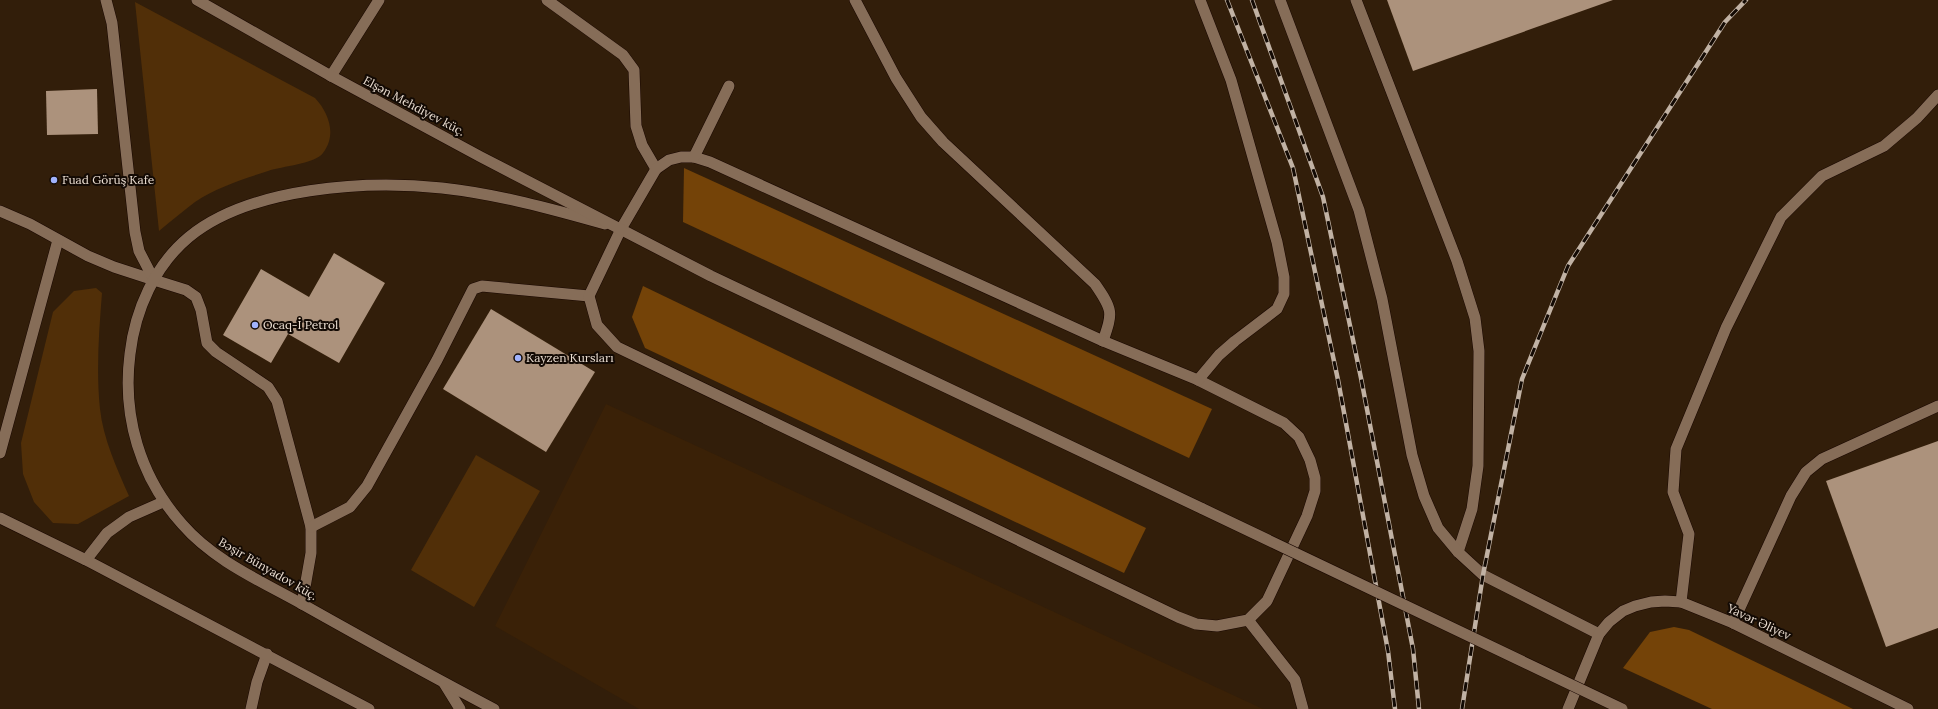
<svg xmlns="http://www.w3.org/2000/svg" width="1938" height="709" font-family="Lora,serif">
<rect width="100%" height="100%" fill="#321e0a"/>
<!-- built -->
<polygon fill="#3a2107" points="606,404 1263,709 639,709 495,626"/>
<!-- green -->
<g fill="#512f08">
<path d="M135,2L315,98C329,113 337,135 323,153C315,164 282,166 268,171C244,179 217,187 195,202C183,211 171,221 159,231Z"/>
<path d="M96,288L102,293C99,331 96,370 100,409C103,438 117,469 129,496L78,524L53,523L34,502L23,474L21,443L53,312L74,291Z"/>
<polygon points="476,455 540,491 474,607 411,570"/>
</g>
<!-- forest -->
<g fill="#744308">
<polygon points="684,168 1212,409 1189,458 683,222"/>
<polygon points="643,286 1146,528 1124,573 645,348 632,317"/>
<polygon points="1674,627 1689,630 1853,709 1712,709 1623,668 1650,632"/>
</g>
<!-- building -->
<g fill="#ac927c">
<polygon points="1387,0 1613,0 1413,71"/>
<polygon points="97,89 98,134 47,135 46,91"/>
<polygon points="334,253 385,283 339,363 288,334 271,363 223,335 261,269 309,297"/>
<polygon points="491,309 595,372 546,452 443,389"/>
<polygon points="1938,441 1938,628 1886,647 1826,481"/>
</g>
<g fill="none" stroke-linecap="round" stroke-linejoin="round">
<defs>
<g id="service">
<polyline points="1356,0 1457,261 1475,318 1479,351 1478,466 1472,509 1458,552"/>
<polyline points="154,280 186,290 196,297 201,310 207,343 216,352 268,387 277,401 311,527 311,553 302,604"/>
<polyline points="311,527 350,507 367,486 437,360 473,289 482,286 589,296"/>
<polyline points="86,560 107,533 129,517 163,502"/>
<polyline points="1681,602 1689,534 1673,492 1676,449 1726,328 1781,217 1822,176 1884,146 1917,118 1938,95"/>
<polyline points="1248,620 1295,680 1303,709"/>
<polyline points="1733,623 1791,496 1806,472 1822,459 1938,406"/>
<polyline points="444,683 460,709"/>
<polyline points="251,709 257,682 267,654"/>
</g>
<g id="minor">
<polyline points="547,0 623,55 634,70 636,126 642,145 656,169"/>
<path d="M855,0L896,78L921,117L943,142L1095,284C1113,310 1113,312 1103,341"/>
<polyline points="1280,0 1359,210 1382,299 1412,455 1424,496 1438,528 1458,552 1483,575 1599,634"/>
<polyline points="331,76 379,0"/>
<polygon points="681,157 694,157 710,162 1103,341 1198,380 1284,423 1299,437 1310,460 1315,478 1315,491 1307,516 1267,601 1248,620 1217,626 1196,624 1178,617 617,347 597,325 589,296 621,229 656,169 669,160"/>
<polyline points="694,157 729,86"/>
<polyline points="0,211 30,224 88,256 114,267 154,280"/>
<polyline points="1198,380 1219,355 1235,341 1277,309 1284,294 1284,277 1277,242 1231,80 1200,0"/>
<polyline points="0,453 58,240"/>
<polyline points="0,518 86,560 369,709"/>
<polyline points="1568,709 1599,634 1609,622 1623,611 1635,606 1651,602 1665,601 1681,602 1733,623 1908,709"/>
</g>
<g id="tertiary">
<polyline points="106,0 112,23 135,232 139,251 154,280"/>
<path d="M494,709C429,675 366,640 302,604C261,581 214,561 182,524C140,477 122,416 130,354C135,310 155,265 189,237C250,187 366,180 442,188C497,194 552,209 605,224"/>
</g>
<polyline id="secondary" points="197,0 331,76 481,157 711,276 1203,509"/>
</defs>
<!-- service casing -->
<use href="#service" stroke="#190700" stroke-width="12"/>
<!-- minor casing -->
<use href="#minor" stroke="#190700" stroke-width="12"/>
<!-- tertiary casing -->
<use href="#tertiary" stroke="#190700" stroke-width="12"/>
<!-- secondary casing -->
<use href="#secondary" stroke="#190700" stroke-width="12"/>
<!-- service -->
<use href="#service" stroke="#866d58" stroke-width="11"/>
<!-- minor -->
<use href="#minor" stroke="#866d58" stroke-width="11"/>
<!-- tertiary -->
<use href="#tertiary" stroke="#866d58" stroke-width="11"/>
<!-- secondary -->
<use href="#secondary" stroke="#866d58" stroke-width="11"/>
<defs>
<g id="rail">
<polyline points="1227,0 1293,168 1338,380 1388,651 1395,709"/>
<polyline points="1252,0 1323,197 1361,378 1413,649 1419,709"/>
<polyline points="1462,709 1483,575 1522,379 1568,266 1725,22 1746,0"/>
</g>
</defs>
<!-- rail casing -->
<use href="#rail" stroke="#c1b2a4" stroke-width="4.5"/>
<!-- rail -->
<use href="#rail" stroke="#130a04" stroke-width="3" stroke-dasharray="9" stroke-linecap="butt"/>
<defs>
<polyline id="secondary-bridge" points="1203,509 1622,709"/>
</defs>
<!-- secondary-bridge casing -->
<use href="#secondary-bridge" stroke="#190700" stroke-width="12" stroke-linecap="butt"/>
<!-- secondary-bridge -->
<use href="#secondary-bridge" stroke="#866d58" stroke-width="11"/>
</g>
<!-- markers -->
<g fill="#a1b3fd" stroke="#130a04" stroke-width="1.5">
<circle cx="54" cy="180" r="4"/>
<circle cx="255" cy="325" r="4"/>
<circle cx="518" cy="358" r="4"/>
</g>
<g text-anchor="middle" stroke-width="4" stroke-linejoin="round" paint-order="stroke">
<!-- street labels -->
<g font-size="12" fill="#ebded2" stroke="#130a04">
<text transform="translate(414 106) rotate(28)" y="4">Elşən Mehdiyev küç.</text>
<text transform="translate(268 569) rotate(30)" y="4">Bəşir Bünyadov küç.</text>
<text transform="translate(1759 622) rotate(25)" y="4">Yavər Əliyev</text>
</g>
<!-- poi labels -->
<g font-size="12" fill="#ebded2" stroke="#130a04" text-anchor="start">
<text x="62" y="184">Fuad Görüş Kafe</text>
<text x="263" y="329">Ocaq-İ Petrol</text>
<text x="526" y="362">Kayzen Kursları</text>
</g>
</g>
</svg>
